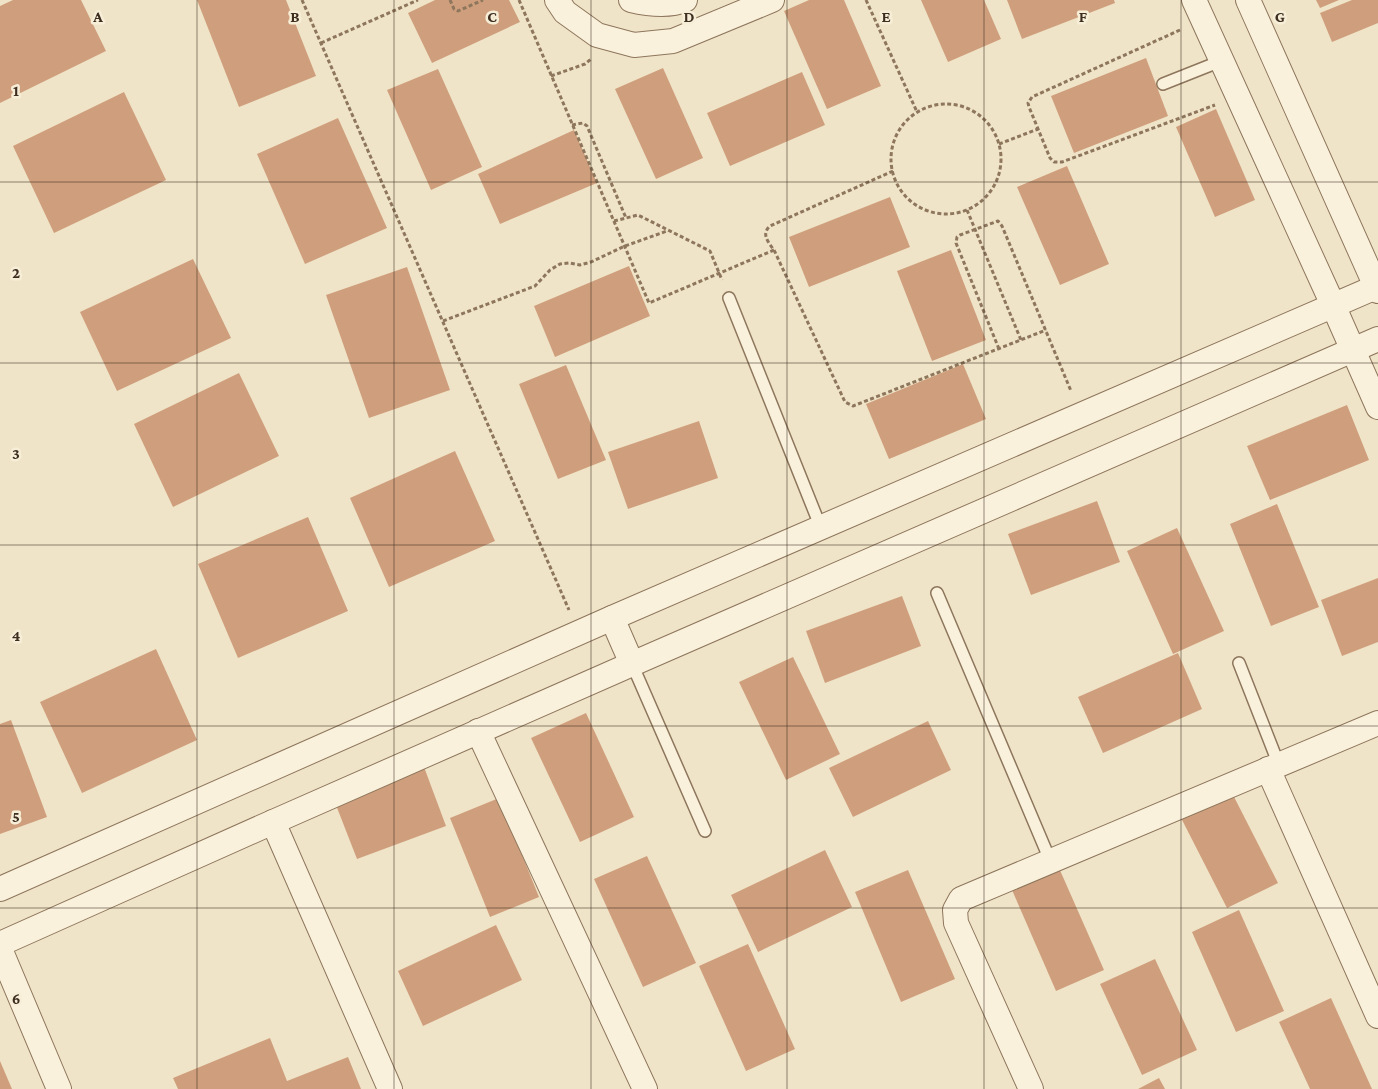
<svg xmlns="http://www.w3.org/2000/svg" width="1378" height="1089" font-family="'Crimson Pro',serif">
<rect width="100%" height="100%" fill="#f0e4c8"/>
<!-- building -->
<g fill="#cf9f7d">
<polygon points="13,0 81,0 106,51 0,103 0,6"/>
<polygon points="197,0 286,0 316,76 239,107"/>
<polygon points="435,0 509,0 520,22 432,63 408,13"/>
<polygon points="809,0 844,0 881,86 827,109 784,11"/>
<polygon points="921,0 984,0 1001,39 948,62"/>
<polygon points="1007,0 1114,0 1115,3 1022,39"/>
<polygon points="1316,0 1339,0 1320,8"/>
<polygon points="1352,0 1378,0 1378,23 1332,42 1320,13"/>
<polygon points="1146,58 1168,116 1074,153 1051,96"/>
<polygon points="663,68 703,158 656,179 615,89"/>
<polygon points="438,69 482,167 431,190 387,90"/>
<polygon points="802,72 825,125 730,166 707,113"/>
<polygon points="124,92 166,180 54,233 13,146"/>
<polygon points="1216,109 1255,200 1215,217 1176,127"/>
<polygon points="338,118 387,228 305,264 257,154"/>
<polygon points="574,130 597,183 500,224 478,174"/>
<polygon points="1067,166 1109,264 1060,285 1017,187"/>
<polygon points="890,197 910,247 809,287 789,237"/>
<polygon points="951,250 986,340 932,361 897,271"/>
<polygon points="193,259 231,338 117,391 80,312"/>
<polygon points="629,266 650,316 555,357 534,306"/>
<polygon points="407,267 450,390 369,418 326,295"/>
<polygon points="963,364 986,419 889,459 866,404"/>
<polygon points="566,365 606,460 558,479 519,384"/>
<polygon points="239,373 279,456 173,507 134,424"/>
<polygon points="1347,405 1369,460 1270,500 1247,446"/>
<polygon points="699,421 718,478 628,509 608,452"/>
<polygon points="455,451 495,541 389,587 350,498"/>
<polygon points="1097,501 1120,562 1031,595 1008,534"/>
<polygon points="1277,504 1319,607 1271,626 1230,524"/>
<polygon points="308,517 348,611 238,658 198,564"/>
<polygon points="1177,528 1224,631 1173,654 1127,551"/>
<polygon points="1378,578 1378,642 1342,656 1321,600"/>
<polygon points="902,596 921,646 825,683 806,631"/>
<polygon points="156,649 197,740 82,793 40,702"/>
<polygon points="1178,653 1202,709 1103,753 1078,697"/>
<polygon points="793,657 840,754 786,780 739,682"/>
<polygon points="586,713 634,817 580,842 531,738"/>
<polygon points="11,720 47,817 0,834 0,724"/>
<polygon points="928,721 951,770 853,817 829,768"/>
<polygon points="424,767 446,826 357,859 334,800"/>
<polygon points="1229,787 1278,883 1227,908 1178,812"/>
<polygon points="499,798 539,897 490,917 450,818"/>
<polygon points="825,850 852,907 758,952 731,895"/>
<polygon points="647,856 696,963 643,987 594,879"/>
<polygon points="1059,868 1104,970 1056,991 1012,890"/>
<polygon points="908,870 955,979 901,1002 855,892"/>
<polygon points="1239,910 1284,1011 1236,1032 1192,932"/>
<polygon points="496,925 522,980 423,1026 398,971"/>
<polygon points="748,944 795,1049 746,1071 699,966"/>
<polygon points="1155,959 1197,1050 1142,1075 1100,984"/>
<polygon points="1331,998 1372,1089 1310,1089 1279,1022"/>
<polygon points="270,1038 287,1081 348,1057 361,1089 178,1089 173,1078"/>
<polygon points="0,1061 12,1089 0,1089"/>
<polygon points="1159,1078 1165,1089 1138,1089"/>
</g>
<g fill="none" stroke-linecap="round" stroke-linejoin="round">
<defs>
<g id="service">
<polyline points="1163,84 1221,61"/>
<polyline points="729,298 821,528"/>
<polyline points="937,593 1050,860"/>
<polyline points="1239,663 1279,765"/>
<polyline points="632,664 705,831"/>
</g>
<g id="minor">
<polyline points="557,0 565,12 597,35 634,45 673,41 772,0"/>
<path d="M631,0C648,4 668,7 685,0"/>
<polyline points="1194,0 1333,305 1378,407"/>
<polyline points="1248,0 1378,291"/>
<polyline points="612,618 632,664"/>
<polyline points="478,731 645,1089"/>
<polyline points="1268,769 1378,1016"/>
<polyline points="273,822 390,1089"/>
<polyline points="0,889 612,618 1376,287"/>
<polyline points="0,944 273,822 632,664 1378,339"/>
<polyline points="0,949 59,1089"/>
<polyline points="1031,1089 956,923 955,910 961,899 1378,723"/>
</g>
</defs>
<!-- service casing -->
<use href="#service" stroke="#8d765c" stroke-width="14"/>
<!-- minor casing -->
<use href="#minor" stroke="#8d765c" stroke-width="26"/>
<!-- path -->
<g stroke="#8d765c" stroke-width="3" stroke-dasharray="4 2.5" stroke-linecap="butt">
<polyline points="302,0 569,610"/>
<polyline points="450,0 454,9 458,11 483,0"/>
<polyline points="519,0 649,303 774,250"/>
<polyline points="866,0 917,112"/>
<polyline points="1180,30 1032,97 1028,103 1029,107 1050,158 1054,162 1062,162 1215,105"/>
<polyline points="321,43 418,0"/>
<polyline points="551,76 585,64 591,59"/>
<circle cx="946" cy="159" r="55"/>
<polyline points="572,125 583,123 587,126 626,218"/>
<polyline points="999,144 1038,129"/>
<path d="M893,171L770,226C761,234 768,242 774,250L845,402L853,406L1046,330"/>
<polyline points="967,210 1021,340"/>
<polyline points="614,221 638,215 710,251 722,280"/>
<polyline points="443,321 535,286 550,270 560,264 569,263 580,265 591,262 625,246 667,231"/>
<polyline points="999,349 956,243 957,237 960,235 998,221 1002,226 1071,391"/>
</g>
<!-- service -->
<use href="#service" stroke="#faf1dc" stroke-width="11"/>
<!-- minor -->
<use href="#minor" stroke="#faf1dc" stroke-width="24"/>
</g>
<!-- grid -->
<path fill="none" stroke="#3d2e20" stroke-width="1" stroke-opacity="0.55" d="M197,0V1089M394,0V1089M591,0V1089M787,0V1089M984,0V1089M1181,0V1089M0,182H1378M0,363H1378M0,545H1378M0,726H1378M0,908H1378"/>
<g font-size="16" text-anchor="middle" font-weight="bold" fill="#3d2e20" stroke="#f7eed8" stroke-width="5" stroke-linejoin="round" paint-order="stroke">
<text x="98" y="22">A</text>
<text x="295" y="22">B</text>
<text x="492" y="22">C</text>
<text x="689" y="22">D</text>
<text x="886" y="22">E</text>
<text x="1083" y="22">F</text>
<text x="1280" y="22">G</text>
<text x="16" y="96">1</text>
<text x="16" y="278">2</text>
<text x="16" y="459">3</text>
<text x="16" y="641">4</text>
<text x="16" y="822">5</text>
<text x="16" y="1004">6</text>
</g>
</svg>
